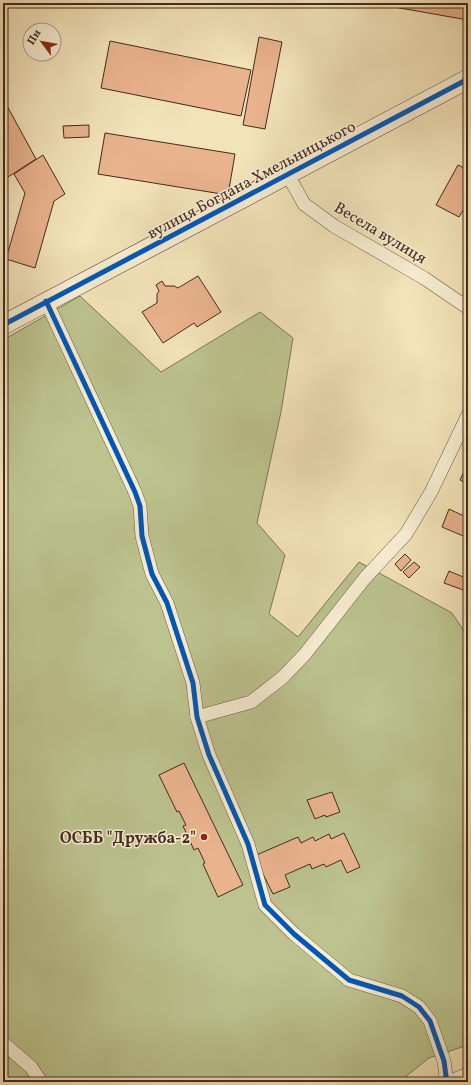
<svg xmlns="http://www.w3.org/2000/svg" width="471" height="1085" font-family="Vollkorn,serif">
<rect width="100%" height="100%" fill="#f3e3b9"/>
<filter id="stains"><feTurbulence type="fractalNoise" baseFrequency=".005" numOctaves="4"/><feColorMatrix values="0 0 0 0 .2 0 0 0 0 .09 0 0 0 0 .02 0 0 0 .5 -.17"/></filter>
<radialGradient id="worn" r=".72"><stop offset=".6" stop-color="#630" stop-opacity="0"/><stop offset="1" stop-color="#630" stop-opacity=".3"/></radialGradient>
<!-- green -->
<polygon fill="#bcc38e" stroke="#807657" points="80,296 161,372 260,312 293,338 281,412 257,523 285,555 269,614 298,637 359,562 452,613 468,637 468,1045 429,1058 399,1082 3,1082 3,340"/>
<!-- building -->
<g fill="#e9b38e" stroke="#442a20">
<polygon points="395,3 468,3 468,20 394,7"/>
<polygon points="259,37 282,42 265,129 243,125"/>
<polygon points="110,41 251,70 241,116 101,88"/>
<polygon points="6,104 36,159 8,177 3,169 3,106"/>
<polygon points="89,125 89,137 64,138 63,126"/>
<polygon points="105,133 235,154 228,195 98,174"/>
<polygon points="43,155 65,194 54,201 35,268 6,259 25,193 14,174"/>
<polygon points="458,165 468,170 468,202 459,217 436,205"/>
<polygon points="198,276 221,312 197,327 194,323 163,343 142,312 157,303 157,294 159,291 156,285 162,281 165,286 174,286 178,288"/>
<polygon points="468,463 468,484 460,480"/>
<polygon points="449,509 468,518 468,538 442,527"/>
<polygon points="405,554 411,560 401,571 395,564"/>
<polygon points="414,562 420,567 409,578 403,572"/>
<polygon points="449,571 468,579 466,591 444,583"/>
<polygon points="184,763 243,885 218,897 203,864 205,863 198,848 194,850 183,826 186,825 179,811 177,812 159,775"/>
<polygon points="332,792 340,812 326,817 325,815 315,819 307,800"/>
<polygon points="344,833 360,867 347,873 341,860 326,867 324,864 312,869 310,864 285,875 290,887 273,894 254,856 298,837 301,843 313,837 315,841 329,834 331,839"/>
</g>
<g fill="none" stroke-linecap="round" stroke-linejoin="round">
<defs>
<g id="street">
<polyline points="288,175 304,204 334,226 424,278 468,308"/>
<polyline points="46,301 135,492 140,506 142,536 152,574 167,603 193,683 197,717 209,755 248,844 265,905 294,934 349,980 402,996 419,1007 430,1021 444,1061 446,1076 443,1082"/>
<polyline points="197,717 251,702 282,678 305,654 365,578 406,534 431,492 468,415"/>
<polyline points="3,1043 31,1067 41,1082"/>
<polyline points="448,1082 468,1074"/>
</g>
<polyline id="secondary" points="3,325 468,79"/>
</defs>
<!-- street casing -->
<use href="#street" stroke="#705846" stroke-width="14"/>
<!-- secondary casing -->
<use href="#secondary" stroke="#442a20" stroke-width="20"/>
<!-- street -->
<use href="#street" stroke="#f7edd2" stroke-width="13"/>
<!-- secondary -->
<use href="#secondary" stroke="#f7edd2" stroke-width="19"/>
<defs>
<g id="cycleway">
<polyline points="46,301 135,492 140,506 142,536 152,574 167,603 193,683 197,717 209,755 248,844 265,905 294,934 349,980 402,996 419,1007 430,1021 444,1061 446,1076 443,1082"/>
<polyline points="3,325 468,79"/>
</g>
</defs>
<!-- cycleway casing -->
<use href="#cycleway" stroke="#f7edd2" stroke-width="8"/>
<!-- cycleway -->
<use href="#cycleway" stroke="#0057b8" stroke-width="5"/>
</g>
<!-- markers -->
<circle fill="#8f2418" stroke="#f7edd2" stroke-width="1.5" cx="204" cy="837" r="4"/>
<g text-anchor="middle" stroke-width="3" stroke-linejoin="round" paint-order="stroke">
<!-- street labels -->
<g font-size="16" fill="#442a20" stroke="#f7edd2">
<text transform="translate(251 179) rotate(-28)" y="6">вулиця Богдана Хмельницького</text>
<text transform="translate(381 232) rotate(31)" y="6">Весела вулиця</text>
</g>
<!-- poi labels -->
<g font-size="16" font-weight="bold" fill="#442a20" stroke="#f7edd2" text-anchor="end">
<text x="196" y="843">ОСББ "Дружба-2"</text>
</g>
</g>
<!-- margin -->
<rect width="471" height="1085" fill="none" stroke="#f3e3b9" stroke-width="16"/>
<rect x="4" y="4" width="463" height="1077" fill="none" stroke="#442a20" stroke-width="2"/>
<rect x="8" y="8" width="455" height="1069" fill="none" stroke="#442a20"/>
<!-- north arrow -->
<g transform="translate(42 42) rotate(302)"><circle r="19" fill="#f7edd2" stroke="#af9f8b"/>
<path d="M0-3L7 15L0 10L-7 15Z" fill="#8f2418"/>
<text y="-6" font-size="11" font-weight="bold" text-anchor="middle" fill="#442a20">Пн</text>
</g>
<rect width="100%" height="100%" filter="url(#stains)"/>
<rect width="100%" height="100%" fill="url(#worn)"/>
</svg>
